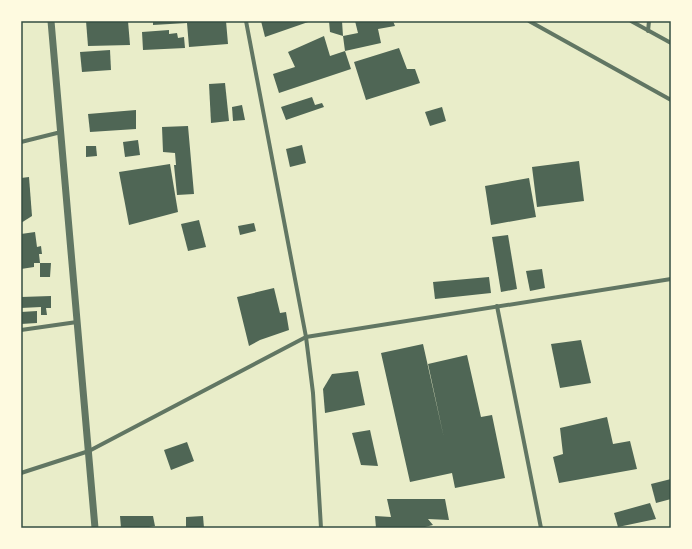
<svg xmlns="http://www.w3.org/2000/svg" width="692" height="549" font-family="Arial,sans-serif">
<rect width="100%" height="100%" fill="#e9edc9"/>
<!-- building -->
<g fill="#4f6655">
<polygon points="86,21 128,21 130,45 88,46"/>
<polygon points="153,21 226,21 228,44 189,47 187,23 153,25"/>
<polygon points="261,21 311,21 265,37"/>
<polygon points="329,21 342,21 343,36 358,33 355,21 393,21 395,26 378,29 381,43 345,51 351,69 279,93 273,74 295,67 288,52 324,36 330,56 345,51 343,36 330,32"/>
<polygon points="169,30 169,34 177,33 178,38 184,37 185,48 143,50 142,32"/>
<polygon points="399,48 407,69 415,69 420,83 366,100 354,62"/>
<polygon points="110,50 111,70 82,72 80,52"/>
<polygon points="225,83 229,121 211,123 209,84"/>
<polygon points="312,97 315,105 322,103 324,107 286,120 281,107"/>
<polygon points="242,105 245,120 233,121 232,107"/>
<polygon points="442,107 446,121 430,126 425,112"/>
<polygon points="136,110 136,129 90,132 88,114"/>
<polygon points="188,126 194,194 177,195 174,165 176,165 175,153 163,152 162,127"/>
<polygon points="138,140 140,155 125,157 123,142"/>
<polygon points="302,145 306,163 290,167 286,149"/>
<polygon points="86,146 96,146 97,156 86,157"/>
<polygon points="579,161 584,201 537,207 532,167"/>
<polygon points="170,164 178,212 129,225 119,172"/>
<polygon points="29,177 32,216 21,223 21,178"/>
<polygon points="529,178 536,217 491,225 485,186"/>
<polygon points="199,220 206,247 188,251 181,224"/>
<polygon points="254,223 256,231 240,235 238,226"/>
<polygon points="35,232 37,247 41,246 42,254 39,254 40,263 51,263 50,277 40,277 40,263 34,263 34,267 21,269 21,234"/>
<polygon points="508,235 517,289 501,292 492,237"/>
<polygon points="542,269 545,288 530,291 526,271"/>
<polygon points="489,277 491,293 435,299 433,282"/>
<polygon points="274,288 280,313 286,312 289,330 260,340 249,346 237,297"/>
<polygon points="51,296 51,308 46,308 47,315 41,315 41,307 21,308 21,297"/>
<polygon points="37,311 37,323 21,324 21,312"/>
<polygon points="581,340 591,383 560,388 551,344"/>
<polygon points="423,344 444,438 428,364 467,355 481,417 492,415 505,478 455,488 452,473 410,482 381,353"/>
<polygon points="358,371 365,405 325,413 323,389 332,374"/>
<polygon points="607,417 613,444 630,441 637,469 559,483 553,457 563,454 560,428"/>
<polygon points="370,430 378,466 361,465 352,433"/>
<polygon points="187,442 194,461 171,470 164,450"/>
<polygon points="671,479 671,499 656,503 651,484"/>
<polygon points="387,499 445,499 449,520 428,519 433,525 421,528 376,528 375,516 391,517"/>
<polygon points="650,503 656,519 618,527 614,513"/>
<polygon points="120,516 153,516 155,526 149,527 149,528 121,528"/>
<polygon points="203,516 204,528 186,528 186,517"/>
</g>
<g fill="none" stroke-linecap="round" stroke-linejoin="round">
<!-- minor -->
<g stroke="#617663" stroke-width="4">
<polyline points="246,21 306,337 313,393 321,528"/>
<polyline points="529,21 671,100"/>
<polyline points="631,21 671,43"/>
<polyline points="648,31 649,21"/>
<polyline points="21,142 61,132"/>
<polyline points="497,306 541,528"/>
<polyline points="21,330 77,322"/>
<polyline points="21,473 89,451 306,337 671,279"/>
</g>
<!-- tertiary -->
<polyline stroke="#617663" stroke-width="7" points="51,21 95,528"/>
</g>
<!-- border -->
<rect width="692" height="549" fill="none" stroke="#fefae0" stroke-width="44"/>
<rect x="22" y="22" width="648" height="505" fill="none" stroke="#344e41" stroke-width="1.5"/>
</svg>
